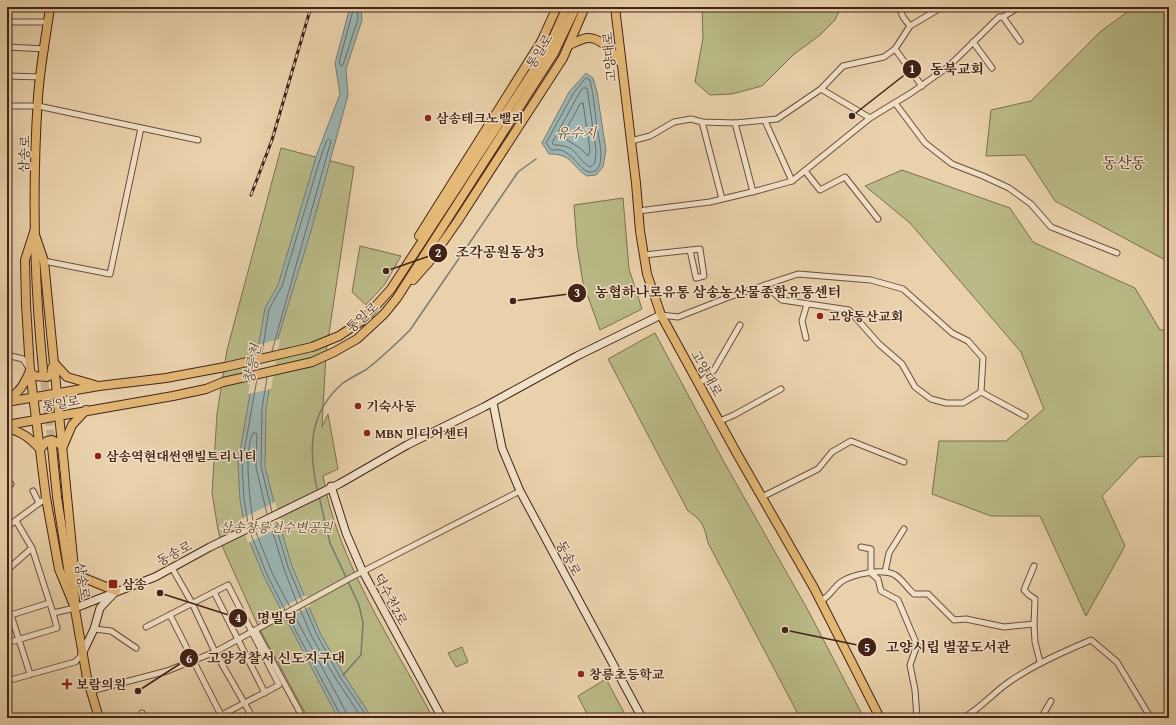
<svg xmlns="http://www.w3.org/2000/svg" width="1176" height="725" font-family="'Gentium Book Plus','Noto Serif KR',serif">
<rect width="100%" height="100%" fill="#e9d1ab"/>
<filter id="stains"><feTurbulence type="fractalNoise" baseFrequency=".005" numOctaves="4"/><feColorMatrix values="0 0 0 0 .2 0 0 0 0 .09 0 0 0 0 .02 0 0 0 .5 -.17"/></filter>
<radialGradient id="worn" r=".72"><stop offset=".6" stop-color="#630" stop-opacity="0"/><stop offset="1" stop-color="#630" stop-opacity=".3"/></radialGradient>
<!-- green -->
<g fill="#b9ba87" stroke="#7e6e4f">
<polygon points="702,7 841,7 835,20 820,35 793,55 762,86 732,94 710,95 695,82 703,38"/>
<polygon points="1134,7 1169,7 1169,262 1055,201 1025,155 986,156 991,110 1031,101 1100,32"/>
<path d="M281,148L354,167L326,353L322,427L328,414L338,469L323,476C337,561 393,642 433,718H308L259,628L223,548L218,530L212,493L217,414L227,350Z"/>
<polygon points="902,170 1010,208 1033,242 1135,288 1160,330 1169,330 1169,456 1139,457 1102,496 1125,546 1086,616 1040,516 991,516 932,494 939,441 1006,441 1044,409 1021,352 910,223 865,186"/>
<polygon points="623,198 629,269 642,309 600,330 583,283 577,246 574,205"/>
<polygon points="360,246 401,256 385,284 366,305 352,292"/>
<path d="M655,333L724,462L809,612L864,718H800L708,543C704,526 703,521 688,511L608,359Z"/>
<polygon points="462,647 468,662 456,667 448,653"/>
<polygon points="606,679 627,718 589,718 578,696"/>
</g>
<!-- water -->
<g fill="#9bb5b3" stroke="#777b75">
<polygon points="350,7 361,7 362,20 346,69 348,95 311,231 277,341 266,409 265,466 279,523 292,566 307,602 320,633 344,675 372,718 338,718 265,579 246,533 240,500 238,463 265,308 278,285 317,154 340,94 335,63"/>
<path d="M586,73L593,78L597,92L606,150L603,167L596,175L587,176C570,165 573,154 549,154L542,143L569,92Z"/>
</g>
<!-- pier -->
<g fill="#e9d1ab">
<polygon points="280,339 271,389 248,394 257,345"/>
<polygon points="275,502 282,526 248,543 241,519"/>
<polygon points="306,595 311,606 284,620 278,610"/>
</g>
<g fill="none" stroke-linecap="round" stroke-linejoin="round">
<!-- shore -->
<g stroke="#6e6c65" stroke-width="1">
<polyline points="354,7 339,62 341,66 343,65 358,19 357,7"/>
<path d="M586,78L590,80C594,97 595,113 597,129C599,138 608,174 589,172C581,171 574,155 563,151C560,149 555,150 551,150L546,143L573,94Z"/>
<path d="M583,88H587L588,94L596,150L595,163L590,167C575,159 579,145 554,145L552,143L577,97Z"/>
<polygon points="583,103 590,150 588,156 580,148 562,137 580,104"/>
<polyline points="262,353 269,309 282,286 321,156 327,140 329,139 331,141 272,351"/>
<polyline points="267,377 262,409 261,466 272,512"/>
<path d="M253,521C250,501 243,448 254,432L257,434L256,467L267,514"/>
<polyline points="274,521 288,567 302,600"/>
<polyline points="248,523 244,499 242,463 257,379"/>
<polyline points="270,523 284,569 297,603"/>
<polyline points="255,530 273,575 290,607"/>
<polyline points="250,532 268,577 285,610"/>
<polyline points="305,607 317,635 340,677 368,718"/>
<polyline points="300,609 312,637 336,679 362,718"/>
<polyline points="293,613 346,712 347,718"/>
<polyline points="288,616 342,718"/>
</g>
<!-- stream -->
<g stroke="#777b75" stroke-width="1.5">
<path d="M318,493C308,451 308,413 343,383C350,378 359,374 367,369C382,357 396,344 410,330L518,172L536,159"/>
<polyline points="319,496 330,543 359,605 363,623 361,655 343,675"/>
</g>
<!-- primary-tunnel -->
<polyline stroke="#c8ae8d" stroke-width="8" stroke-dasharray="8 4" stroke-linecap="butt" points="43,370 52,446"/>
<defs>
<g id="street">
<polyline points="899,7 903,17 910,26"/>
<polyline points="1003,17 1020,41"/>
<polyline points="7,22 48,22"/>
<polyline points="973,42 992,68"/>
<polyline points="7,47 45,49"/>
<polyline points="895,49 922,86"/>
<polyline points="7,76 41,77"/>
<polyline points="821,89 870,118"/>
<polyline points="895,103 925,143 952,164 983,176 1009,188 1031,204 1051,227 1117,253"/>
<polyline points="7,106 38,106 198,140"/>
<polyline points="765,121 792,181"/>
<polyline points="702,122 722,199"/>
<polyline points="735,123 753,192"/>
<polyline points="631,141 650,136 674,122 691,119 702,122 735,123 777,119 821,89 843,66 884,57 895,49 910,26 942,7"/>
<polyline points="805,171 820,190 845,177 878,219"/>
<polyline points="638,211 710,202 760,190 792,181 870,118 911,93 948,67 999,17 1003,17 1019,7"/>
<polyline points="644,255 700,249 704,276 696,278 690,250"/>
<polyline points="44,261 110,274 141,128"/>
<polyline points="661,315 678,317 729,297 798,274 871,280 903,289 952,333 968,341 983,358 981,392 963,403 946,403 931,399 915,387 902,364 879,344 849,310 782,300 766,286"/>
<polyline points="806,338 802,321 807,304"/>
<polyline points="7,355 23,359 29,368"/>
<polyline points="699,384 714,370 740,325"/>
<polyline points="981,392 1025,416"/>
<polyline points="720,421 734,415 781,389"/>
<polyline points="7,485 11,484"/>
<polyline points="33,491 39,503"/>
<polyline points="762,497 818,469 832,452 851,441 904,462"/>
<polyline points="16,521 32,548 53,613 75,608"/>
<polyline points="7,527 46,498"/>
<polyline points="861,547 871,549 871,573 878,579 881,591 898,600 917,645 910,665 915,690 917,718"/>
<polyline points="172,568 192,603 215,652 253,718"/>
<polyline points="7,570 32,548"/>
<polyline points="885,572 889,553 904,529"/>
<polyline points="214,592 265,693"/>
<path d="M821,601C830,596 833,588 841,582C852,574 883,568 895,575C901,578 908,589 914,594H928L954,620L966,619L1004,627L1034,624L1035,642L1040,662"/>
<polyline points="170,615 222,717"/>
<polyline points="1034,624 1035,599 1029,595 1024,590 1034,566"/>
<polyline points="146,627 228,585 279,685 216,718"/>
<polyline points="94,629 111,631 136,648"/>
<polyline points="256,631 303,718"/>
<polyline points="7,643 57,628 53,613"/>
<polyline points="30,674 11,615 49,603"/>
<polyline points="7,681 75,662 82,655"/>
<polyline points="91,691 167,671 215,652 352,577 520,491"/>
<polyline points="142,713 143,718"/>
<path d="M963,718C980,709 993,693 1009,682C1035,664 1063,652 1091,640L1117,662L1149,715L1154,718"/>
<polyline points="1041,718 1051,701"/>
</g>
<g id="secondary">
<polyline points="493,403 502,448 520,491 642,718"/>
<polyline points="331,486 346,533 361,568 442,718"/>
<polyline points="75,608 155,577 210,547 339,484 407,445 484,407 577,356 661,315"/>
<polyline points="82,654 94,629 100,608 114,593"/>
</g>
<g id="primary">
<polyline points="615,7 636,183 640,231 647,274 661,315 736,452 814,588 880,718"/>
<path d="M569,45C574,43 581,39 587,38C601,37 613,52 620,62"/>
<polyline points="34,232 25,260 26,304 30,371 46,498 59,569 75,608"/>
<polyline points="34,232 44,261 74,568 75,604"/>
<polyline points="419,236 541,42 557,7"/>
<polyline points="413,280 429,262 457,222 563,58 585,7"/>
<polyline points="54,363 67,377 95,385"/>
<path d="M43,370C34,279 32,188 38,97C40,67 46,37 50,7"/>
<polyline points="30,371 34,376 47,377 51,375 52,368"/>
<path d="M7,399C20,393 24,384 30,371"/>
<polyline points="7,402 99,386 166,378 225,367 312,347 339,336 363,320 391,289 549,47 567,7"/>
<polyline points="7,425 173,396 206,389 223,382 312,362 334,352 357,339 384,314 397,298 554,53 576,7"/>
<path d="M7,428C22,432 30,438 40,449"/>
<polyline points="64,444 72,425 86,410"/>
<polyline points="52,447 57,497 70,581"/>
<polyline points="40,449 47,441 52,440 63,446"/>
<polyline points="74,568 84,578 116,591"/>
<polyline points="74,604 87,678 99,718"/>
</g>
</defs>
<!-- street casing -->
<use href="#street" stroke="#6c4e3c" stroke-width="7"/>
<!-- secondary casing -->
<use href="#secondary" stroke="#422317" stroke-width="9"/>
<!-- primary casing -->
<use href="#primary" stroke="#422317" stroke-width="10"/>
<!-- street -->
<use href="#street" stroke="#f1e1c8" stroke-width="5"/>
<!-- secondary -->
<use href="#secondary" stroke="#f1e1c8" stroke-width="7"/>
<!-- primary -->
<use href="#primary" stroke="#e4b876" stroke-width="8"/>
<defs>
<polyline id="rail" points="251,195 272,140 311,7"/>
</defs>
<!-- rail casing -->
<use href="#rail" stroke="#422317" stroke-width="3"/>
<!-- rail -->
<use href="#rail" stroke="#f1e1c8" stroke-width="1.5" stroke-dasharray="4.5" stroke-linecap="butt"/>
</g>
<!-- markers -->
<g fill="#8f2418" stroke="#f1e1c8" stroke-width="1.5">
<circle cx="428" cy="118" r="4"/>
<circle cx="820" cy="316" r="4"/>
<circle cx="358" cy="406" r="4"/>
<circle cx="367" cy="433" r="4"/>
<circle cx="98" cy="456" r="4"/>
<rect x="108" y="579" width="10" height="10" rx="2"/>
<circle cx="581" cy="674" r="4"/>
<path d="M65 678h4v4h4v4h-4v4h-4v-4h-4v-4h4z"/>
</g>
<g text-anchor="middle" stroke-width="3" stroke-linejoin="round" paint-order="stroke">
<!-- street labels -->
<g font-size="13" fill="#422317" stroke="#f1e1c8">
<text transform="translate(539 51) rotate(-59)" y="5">통일로</text>
<text transform="translate(609 57) rotate(-95)" y="5">고양대로</text>
<text transform="translate(24 154) rotate(-88)" y="5">삼송로</text>
<text transform="translate(362 317) rotate(-42)" y="5">통일로</text>
<text transform="translate(707 373) rotate(61)" y="5">고양대로</text>
<text transform="translate(61 403) rotate(-10)" y="5">통일로</text>
<text transform="translate(174 553) rotate(-28)" y="5">동송로</text>
<text transform="translate(569 558) rotate(62)" y="5">동송로</text>
<text transform="translate(83 581) rotate(81)" y="5">삼송로</text>
<text transform="translate(391 599) rotate(62)" y="5">덕수천2로</text>
</g>
<!-- poi labels -->
<g font-size="13" font-weight="bold" fill="#422317" stroke="#f1e1c8" text-anchor="start">
<text x="436" y="123">삼송테크노밸리</text>
<text x="828" y="321">고양동산교회</text>
<text x="366" y="411">기숙사동</text>
<text x="375" y="438">MBN 미디어센터</text>
<text x="106" y="461">삼송역현대썬앤빌트리니티</text>
<text x="122" y="589">삼송</text>
<text x="589" y="679">창릉초등학교</text>
<text x="76" y="689">보람의원</text>
</g>
<!-- park labels -->
<g font-size="13" font-style="italic" fill="#604933" stroke="#f1e1c8">
<text x="276" y="532">삼송창릉천수변공원</text>
</g>
<!-- water labels -->
<g font-size="14" font-style="italic" fill="#58483e" stroke="#f1e1c8">
<text x="576" y="138">유수지</text>
<text transform="translate(252 364) rotate(-78)" y="5">창릉천</text>
</g>
<!-- quarter labels -->
<g font-size="15" fill="#422317" stroke="#f1e1c8">
<text x="1124" y="168">동산동</text>
</g>
</g>
<!-- callouts -->
<path fill="none" stroke="#422317" stroke-width="1.5" d="M852 116L912 69M386 271L438 253M513 301L577 293M160 593L238 618M785 630L867 647M138 691L189 658"/>
<g fill="#422317" stroke="#f1e1c8" stroke-width="1.5">
<circle cx="852" cy="116" r="4"/>
<circle cx="386" cy="271" r="4"/>
<circle cx="513" cy="301" r="4"/>
<circle cx="160" cy="593" r="4"/>
<circle cx="785" cy="630" r="4"/>
<circle cx="138" cy="691" r="4"/>
<circle cx="912" cy="69" r="10"/>
<circle cx="438" cy="253" r="10"/>
<circle cx="577" cy="293" r="10"/>
<circle cx="238" cy="618" r="10"/>
<circle cx="867" cy="647" r="10"/>
<circle cx="189" cy="658" r="10"/>
</g>
<g font-size="12" text-anchor="middle" font-weight="bold" fill="#fff">
<text x="912" y="73">1</text>
<text x="438" y="257">2</text>
<text x="577" y="297">3</text>
<text x="238" y="622">4</text>
<text x="867" y="652">5</text>
<text x="189" y="663">6</text>
</g>
<g font-size="14" text-anchor="middle" font-weight="bold" fill="#422317" stroke="#f1e1c8" stroke-width="3" stroke-linejoin="round" paint-order="stroke">
<text x="957" y="74">동북교회</text>
<text x="500" y="257">조각공원동상3</text>
<text x="718" y="297">농협하나로유통 삼송농산물종합유통센터</text>
<text x="277" y="623">명빌딩</text>
<text x="948" y="652">고양시립 별꿈도서관</text>
<text x="276" y="663">고양경찰서 신도지구대</text>
</g>
<!-- margin -->
<rect width="1176" height="725" fill="none" stroke="#e9d1ab" stroke-width="24"/>
<rect x="8" y="8" width="1160" height="709" fill="none" stroke="#422317" stroke-width="2"/>
<rect x="12" y="12" width="1152" height="701" fill="none" stroke="#422317"/>
<rect width="100%" height="100%" filter="url(#stains)"/>
<rect width="100%" height="100%" fill="url(#worn)"/>
</svg>
